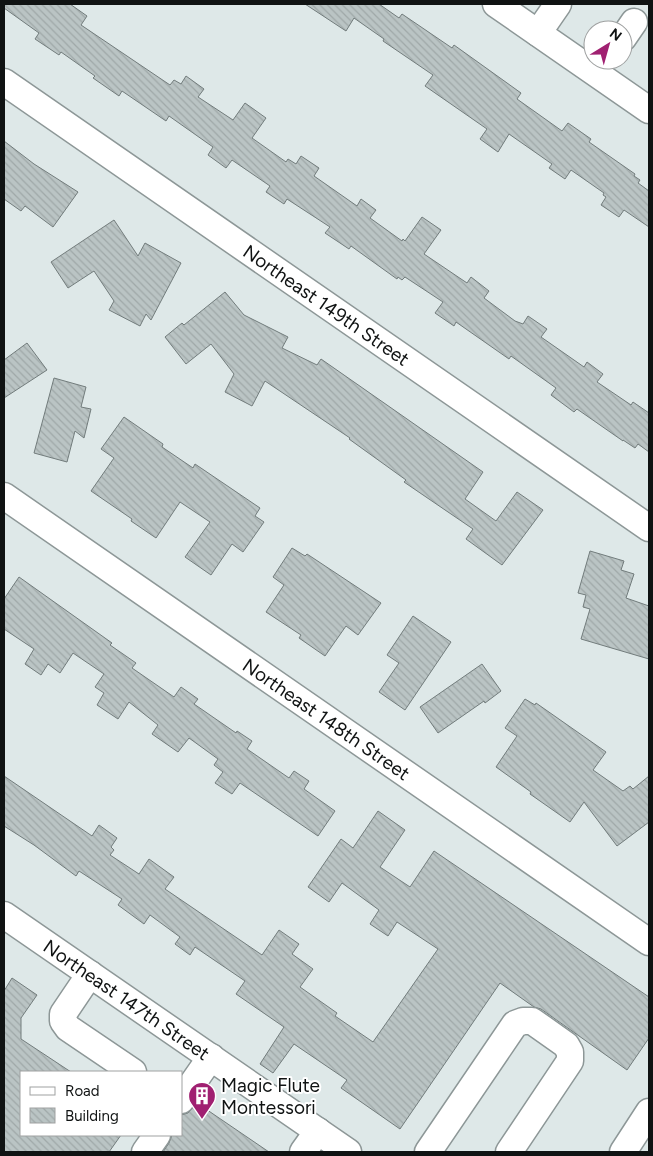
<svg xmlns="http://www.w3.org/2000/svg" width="653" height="1156" font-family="Figtree,sans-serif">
<defs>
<pattern id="building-back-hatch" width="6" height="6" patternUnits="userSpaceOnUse" patternTransform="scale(1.25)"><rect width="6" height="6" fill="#bac4c4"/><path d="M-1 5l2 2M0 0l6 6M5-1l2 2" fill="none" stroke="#9fa8a8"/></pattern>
</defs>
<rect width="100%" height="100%" fill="#dee8e8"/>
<!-- building -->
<g fill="url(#building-back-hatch)" stroke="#727c7c">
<polygon points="4,4 70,4 87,16 81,25 170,85 174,80 181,84 186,76 204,89 198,97 233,120 245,103 266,118 252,138 286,162 288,159 296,164 301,156 319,168 314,176 357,206 361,199 376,210 370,218 402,241 403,239 405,241 422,217 441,230 424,254 467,283 471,277 489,291 484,298 515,321 523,324 528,316 547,329 541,337 584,367 587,362 603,374 597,382 631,405 633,402 649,413 649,452 638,444 635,448 623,440 623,441 577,409 574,412 551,395 556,388 511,356 509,359 456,322 454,326 435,313 443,302 405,277 402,280 398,277 397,279 351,246 349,249 325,233 330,227 287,199 284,204 266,192 270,186 232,160 226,168 208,155 213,147 169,116 166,121 122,91 119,96 93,78 95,76 61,52 59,55 35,39 39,33 4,8"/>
<polygon points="305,4 379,4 399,18 402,14 452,48 454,45 521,93 517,99 562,131 568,123 591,139 589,142 635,174 634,176 640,180 638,183 649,191 649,227 624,210 619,217 601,205 606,197 603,195 604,193 571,170 565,179 549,168 552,164 509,134 498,152 480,139 487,129 425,86 433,75 383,41 384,39 354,18 346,31"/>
<polygon points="4,141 34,164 78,192 53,227 25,206 21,211 4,199"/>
<polygon points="114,220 138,256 145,243 181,263 151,320 146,314 140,326 109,310 114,301 94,271 68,288 51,262"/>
<polygon points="225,292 244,315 288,337 282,348 317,365 321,359 483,472 465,499 496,521 517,492 543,510 502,565 466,539 473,529 404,482 406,480 349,439 350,438 265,381 252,406 225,392 234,374 211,344 186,364 165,337 182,323 184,325"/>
<polygon points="27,343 47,370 4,398 4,360"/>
<polygon points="54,378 86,387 81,407 91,409 84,438 75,431 67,462 34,453"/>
<polygon points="124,417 163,444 162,447 193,468 195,464 260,508 255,516 264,522 243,552 232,544 211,575 185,557 210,522 180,502 156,538 131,521 132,519 91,491 114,458 101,449"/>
<polygon points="292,548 305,556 307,554 381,603 358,635 346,626 325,656 299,638 301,635 266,612 284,585 273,577"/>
<polygon points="590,551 624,561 621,570 634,574 626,598 649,606 649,659 581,639 590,609 583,607 586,595 578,593"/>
<polygon points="19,577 112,643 110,645 136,663 132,668 174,697 181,687 198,699 194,704 236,733 237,731 252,741 247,749 289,778 294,771 309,781 304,789 335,811 318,836 240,783 232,794 215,783 223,772 214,765 218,759 189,738 178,752 152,734 158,725 129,702 118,719 97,705 104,693 95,687 104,674 73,653 60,673 48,664 41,675 25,664 34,649 4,629 4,599"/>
<polygon points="413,616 451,642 405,710 379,692 399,663 387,655"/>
<polygon points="482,664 501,691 485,703 484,701 438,733 420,707"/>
<polygon points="525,699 535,705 536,703 606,752 593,770 623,791 630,786 633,789 649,776 649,822 617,846 584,802 570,822 530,794 531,792 496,767 517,736 505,728"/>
<polygon points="4,776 92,836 99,825 117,838 111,847 114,850 110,855 139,874 149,859 174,877 165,889 262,955 279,930 299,944 292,954 313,969 300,987 337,1013 335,1016 373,1042 438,949 397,922 388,936 370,924 379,910 342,883 329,902 308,887 341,839 353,848 378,811 405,830 380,867 410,887 434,851 649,997 649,1038 627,1070 541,1009 534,1007 500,983 400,1129 341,1088 347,1080 294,1044 273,1073 260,1064 284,1027 236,994 245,981 195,947 190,955 175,944 180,937 150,915 144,924 118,905 122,899 79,871 76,876 34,845 4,826"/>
<polygon points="12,978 37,995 21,1018 21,1039 71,1072 21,1072 21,1135 121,1135 109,1152 4,1152 4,991"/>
<polygon points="197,1103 269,1152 163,1152 169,1143 172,1135 181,1135 181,1115 188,1113"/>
</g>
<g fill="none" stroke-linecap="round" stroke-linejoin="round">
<defs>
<g id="minor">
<polyline points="496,4 649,110"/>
<polyline points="538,33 558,4"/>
<polyline points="623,38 634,22"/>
<path id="s1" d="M4,82L649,528"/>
<path id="s2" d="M4,496L649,942"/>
<path id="s3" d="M4,915L348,1152"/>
<polyline points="90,974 63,1014 63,1021 68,1028 133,1072"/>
<polyline points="181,1100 211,1057"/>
<polyline points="145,1152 157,1135"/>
<polyline points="303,1152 318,1131"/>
<polyline points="428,1152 515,1024 523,1021 532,1021 566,1045 570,1052 570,1061 509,1152"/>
<polyline points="623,1152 649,1112"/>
</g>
</defs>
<!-- minor casing -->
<use href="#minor" stroke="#8d9797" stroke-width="29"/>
<!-- minor -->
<use href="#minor" stroke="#fff" stroke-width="26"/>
</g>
<!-- icons -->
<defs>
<symbol id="building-pin" viewBox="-11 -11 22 30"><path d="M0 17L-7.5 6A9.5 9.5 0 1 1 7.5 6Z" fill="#a02071" stroke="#fff"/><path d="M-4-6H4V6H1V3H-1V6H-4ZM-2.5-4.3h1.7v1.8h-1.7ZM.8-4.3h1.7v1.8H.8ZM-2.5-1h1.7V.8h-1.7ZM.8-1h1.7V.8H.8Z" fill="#fff"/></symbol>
</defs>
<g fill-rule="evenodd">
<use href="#building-pin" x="186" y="1080" width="32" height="43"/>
</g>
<g text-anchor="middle" stroke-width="4" stroke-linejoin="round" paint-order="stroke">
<!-- street labels -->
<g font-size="19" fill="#101313" stroke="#fff">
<text dy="7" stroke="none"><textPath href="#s1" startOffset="392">Northeast 149th Street</textPath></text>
<text dy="7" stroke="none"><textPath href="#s2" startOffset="392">Northeast 148th Street</textPath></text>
<text dy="7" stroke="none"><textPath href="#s3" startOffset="149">Northeast 147th Street</textPath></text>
</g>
<!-- poi labels -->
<g font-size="19" fill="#101313" stroke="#fff" text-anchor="start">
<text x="221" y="1092">Magic Flute<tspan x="221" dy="22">Montessori</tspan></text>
</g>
</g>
<!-- border -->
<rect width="653" height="1156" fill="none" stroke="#101313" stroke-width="10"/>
<!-- legend -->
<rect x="20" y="1071" width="162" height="65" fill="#ffffff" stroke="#9fa1a1"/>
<rect x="30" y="1087" width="25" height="8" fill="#ffffff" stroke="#9fa1a1"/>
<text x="65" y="1096" font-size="15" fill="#101313">Road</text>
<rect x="30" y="1108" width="25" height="15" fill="url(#building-back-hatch)" stroke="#9fa1a1"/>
<text x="65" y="1121" font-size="15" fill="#101313">Building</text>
<!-- north arrow -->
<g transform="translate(608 45) rotate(37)"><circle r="24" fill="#ffffff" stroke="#9fa1a1"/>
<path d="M0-4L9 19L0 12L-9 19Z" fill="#a02071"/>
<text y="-8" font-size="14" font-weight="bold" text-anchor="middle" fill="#101313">N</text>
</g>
</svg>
